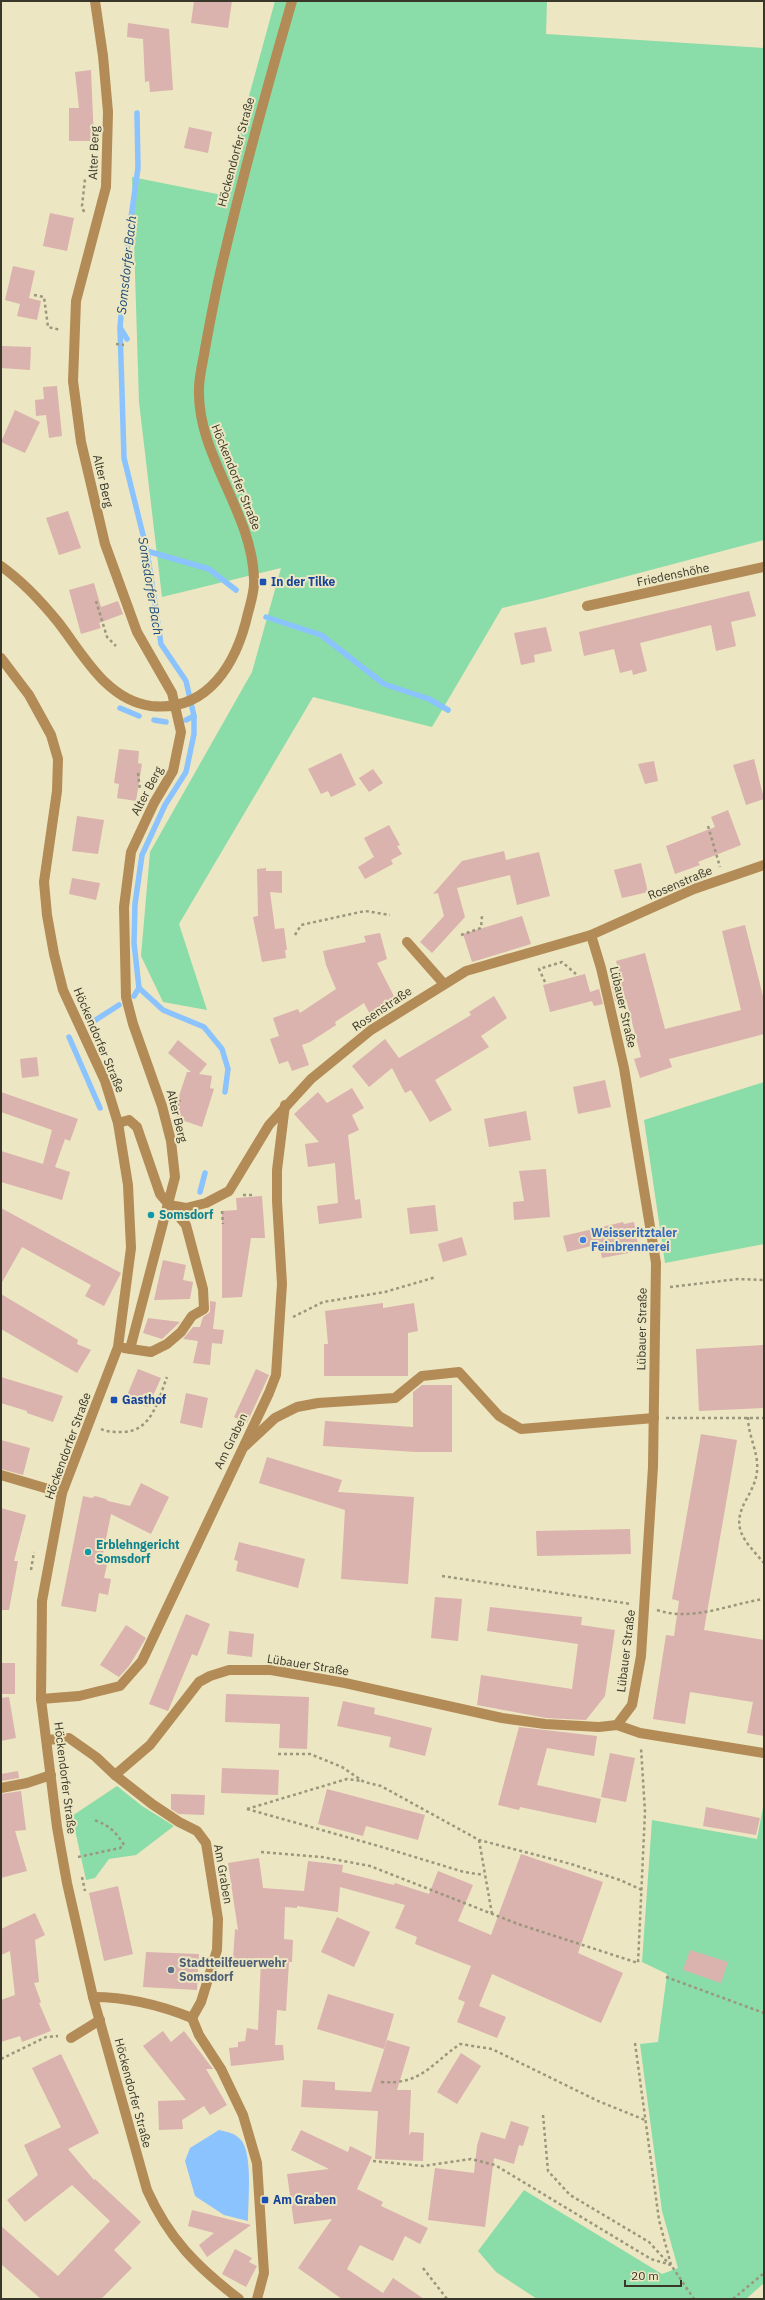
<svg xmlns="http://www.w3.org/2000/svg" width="765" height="2300" font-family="'IBM Plex Sans',sans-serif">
<rect width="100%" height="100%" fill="#ede6c2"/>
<!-- green -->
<g fill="#8adca8">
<polygon points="275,1 547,1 546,34 764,48 764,540 541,599 502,608 432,727 313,697 179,924 207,1010 163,1002 141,956 150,852 252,672 281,568 162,597 139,402 132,177 222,195"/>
<polygon points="764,1082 764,1244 665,1263 644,1120"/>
<polygon points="117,1786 142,1806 174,1826 136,1855 109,1859 95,1878 86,1880 72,1816"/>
<polygon points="764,1802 764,2283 746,2299 537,2299 496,2272 478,2251 524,2190 662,2274 678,2268 662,2211 640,2044 658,2042 667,1974 642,1962 652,1820 757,1839"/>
</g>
<!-- water -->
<path fill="#8bc3fe" d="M219,2130C228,2132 235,2133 241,2140C253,2154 248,2202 248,2221L224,2215L195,2196L185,2161L190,2148Z"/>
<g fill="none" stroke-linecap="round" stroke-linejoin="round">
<!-- stream -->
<g stroke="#8bc3fe" stroke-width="5.5">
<polyline points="137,113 138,168 129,232 120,327 124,458 147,551 161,644 186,681 194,716 194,734 186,772 165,805 142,855 135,904 134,943 139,988 163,1010 204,1027 222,1049 228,1069 225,1092"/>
<polyline points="121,329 127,339"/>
<polyline points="147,551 209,569 236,590"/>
<polyline points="266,617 321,635 384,684 429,699 448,710"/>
<polyline points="120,708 139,716"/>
<polyline points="154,720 166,722"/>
<polyline points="186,720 194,716"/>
<polyline points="134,996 139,988"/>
<polyline points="94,1021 119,1005"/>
<polyline points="69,1037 100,1108"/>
<polyline points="200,1192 205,1173"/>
</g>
</g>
<!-- building -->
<g fill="#dab2ae">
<polygon points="194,1 232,1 228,28 191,23"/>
<polygon points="128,23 169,29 173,90 150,92 149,81 145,82 143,39 127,37"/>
<polygon points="91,70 94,141 69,141 69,108 79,108 75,72"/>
<polygon points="189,127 212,132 208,153 184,148"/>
<polygon points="50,213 74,218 67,251 43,246"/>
<polygon points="13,266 35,271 29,298 41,301 37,320 17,316 20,304 5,300"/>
<polygon points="1,346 31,347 30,370 1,368"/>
<polygon points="57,386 62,436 49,438 46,415 36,416 35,400 44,399 43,387"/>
<polygon points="15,410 40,422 25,453 1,442"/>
<polygon points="68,511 81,548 59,555 46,518"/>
<polygon points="94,583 101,607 118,601 123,614 99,623 101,628 81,634 69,590"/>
<polygon points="749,591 756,616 731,622 736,646 716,651 711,625 640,643 647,671 633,675 632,670 620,673 614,649 584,656 579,632"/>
<polygon points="546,627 552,651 534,655 535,662 521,665 514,633"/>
<polygon points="119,749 139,751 138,763 142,764 136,801 117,798 119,784 114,783"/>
<polygon points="341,753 356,785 331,797 328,791 321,794 308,769"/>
<polygon points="754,759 764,799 746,805 733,765"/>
<polygon points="654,761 658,781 645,784 638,764"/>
<polygon points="373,769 383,783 369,792 359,778"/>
<polygon points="728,810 741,845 698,862 700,865 675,874 666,846 715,827 711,817"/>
<polygon points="77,816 104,820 98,854 72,851"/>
<polygon points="389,825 400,845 397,846 402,854 391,860 393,864 365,879 358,867 374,857 364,838"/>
<polygon points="504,851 506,860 539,852 550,896 517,905 510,875 457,888 465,917 432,953 420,942 444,916 438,893 433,894 462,861"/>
<polygon points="641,863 648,892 622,898 614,870"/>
<polygon points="266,868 266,871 282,871 282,893 270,892 275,929 284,928 287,950 285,950 286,958 262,962 253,917 258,916 257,869"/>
<polygon points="72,878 100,883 96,900 69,894"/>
<polygon points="522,916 531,944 472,962 463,934"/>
<polygon points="745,925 764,1000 764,1034 669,1059 672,1067 640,1078 634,1059 641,1057 626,999 615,1001 612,986 622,983 616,961 645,953 665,1029 741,1010 722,931"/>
<polygon points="380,933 387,959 377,963 398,1004 372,1018 364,1003 335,1022 336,1025 310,1042 302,1045 309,1065 292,1071 288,1061 279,1064 270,1039 279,1036 273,1018 298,1009 300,1013 336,989 326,965 323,951 366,942 364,936"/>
<polygon points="585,974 590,992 599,989 603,1004 594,1006 592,1001 550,1012 543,985"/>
<polygon points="494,996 507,1018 481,1036 489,1047 435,1080 452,1110 430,1122 411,1090 405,1093 392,1068 369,1087 352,1066 385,1039 399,1058 471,1015 469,1012"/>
<polygon points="178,1040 207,1064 199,1074 212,1076 210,1088 214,1089 202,1127 176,1118 180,1106 176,1105 187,1072 191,1072 168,1053"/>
<polygon points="37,1057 39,1076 22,1078 20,1059"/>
<polygon points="605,1080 611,1107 578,1114 573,1087"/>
<polygon points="352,1088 364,1108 352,1115 359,1130 348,1135 355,1200 360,1199 362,1218 319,1224 317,1206 338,1203 335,1163 308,1167 305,1144 319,1142 294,1114 318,1092 327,1103"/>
<polygon points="1,1092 78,1119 70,1141 65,1139 55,1167 70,1172 62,1200 1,1182 1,1151 43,1164 52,1130 1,1112"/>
<polygon points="526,1111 531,1140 489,1147 484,1119"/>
<polygon points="546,1169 550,1217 514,1220 513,1202 524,1201 519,1171"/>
<polygon points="262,1196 265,1238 251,1238 242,1297 222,1298 222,1211 237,1210 236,1198"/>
<polygon points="435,1205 438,1231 410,1234 407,1208"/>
<polygon points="1,1208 121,1273 104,1306 85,1296 91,1285 22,1247 1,1284"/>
<polygon points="623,1222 624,1224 634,1222 639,1251 602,1258 599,1244 567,1252 563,1236"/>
<polygon points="462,1237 467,1255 443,1262 438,1244"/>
<polygon points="163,1260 186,1265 183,1280 193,1282 190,1299 154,1300"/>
<polygon points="1,1294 78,1340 77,1344 91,1350 77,1373 1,1329"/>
<polygon points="210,1301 216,1302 213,1329 224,1330 222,1344 212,1343 210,1365 193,1363 198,1341 183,1339 193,1327 200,1327 203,1317 210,1312"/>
<polygon points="383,1303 383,1308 414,1303 418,1331 408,1333 408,1376 324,1376 324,1344 328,1344 325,1311"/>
<polygon points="148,1318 180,1322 162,1339 143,1333"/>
<polygon points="764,1345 764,1408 699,1411 696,1349"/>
<polygon points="138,1369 161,1378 148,1407 126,1398"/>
<polygon points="256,1369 269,1375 247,1423 234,1417"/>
<polygon points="1,1377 63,1396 53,1422 27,1413 27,1411 1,1403"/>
<polygon points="422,1385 452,1385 452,1452 416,1452 323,1446 325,1421 413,1427 413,1392"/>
<polygon points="186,1393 208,1398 202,1428 180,1423"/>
<polygon points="701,1434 737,1440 704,1630 764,1640 764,1736 747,1733 753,1702 690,1692 685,1724 653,1719 666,1635 674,1636 679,1601 672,1599"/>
<polygon points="1,1440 30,1448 23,1475 1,1469"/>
<polygon points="267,1457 342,1480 338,1492 414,1497 408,1584 341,1579 345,1510 259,1483"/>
<polygon points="141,1483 169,1497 151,1534 111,1514 102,1559 108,1560 104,1578 111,1579 108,1595 99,1593 96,1612 61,1606 83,1496 92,1498 95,1496 106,1499 108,1501 130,1506"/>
<polygon points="1,1508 26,1515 14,1561 18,1561 9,1610 1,1610"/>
<polygon points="630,1529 631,1554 537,1556 536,1531"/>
<polygon points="239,1542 305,1559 298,1588 236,1571 238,1561 234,1560"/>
<polygon points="435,1597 462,1599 458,1641 431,1638"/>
<polygon points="490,1607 582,1617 581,1625 615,1630 605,1696 586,1720 546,1718 477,1705 481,1675 572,1689 578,1644 487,1631"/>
<polygon points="186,1614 210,1624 197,1656 192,1654 168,1711 149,1704"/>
<polygon points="126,1625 146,1638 129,1666 119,1677 100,1665"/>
<polygon points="229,1631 254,1634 252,1657 227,1654"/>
<rect x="1" y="1663" width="14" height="31"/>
<polygon points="226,1694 309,1697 307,1749 279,1748 280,1724 225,1722"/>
<polygon points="9,1697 16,1738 1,1741 1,1698"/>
<polygon points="343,1701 375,1708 374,1714 432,1728 425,1756 389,1747 391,1737 337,1726"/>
<polygon points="519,1727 597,1736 594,1756 547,1748 537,1785 601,1799 596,1823 520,1807 519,1810 498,1805"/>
<polygon points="610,1753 635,1758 626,1802 601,1797"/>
<polygon points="222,1768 279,1770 278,1795 221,1793"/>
<polygon points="18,1771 19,1778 1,1781 1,1774"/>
<polygon points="327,1789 425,1815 418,1840 366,1826 363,1836 318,1824"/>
<polygon points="21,1791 26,1830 15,1831 27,1871 1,1878 1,1794"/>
<polygon points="171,1794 205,1795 204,1815 179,1814 171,1809"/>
<polygon points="706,1807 760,1818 756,1835 703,1826"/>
<polygon points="521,1854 603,1882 578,1953 623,1973 601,2023 492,1974 479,2006 506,2017 497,2038 457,2022 465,2002 458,1999 471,1966 415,1944 417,1937 395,1928 405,1905 340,1887 338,1912 297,1906 297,1908 285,1907 284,1939 293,1940 292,1962 289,1962 286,2011 277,2010 275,2045 283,2045 284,2060 231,2066 229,2048 238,2047 238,2042 245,2041 247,2028 258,2030 261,1960 233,1959 235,1929 238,1930 228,1863 259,1858 263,1888 304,1891 308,1861 343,1865 342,1872 394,1885 395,1883 429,1894 438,1871 473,1885 458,1921 491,1935"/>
<polygon points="118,1886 133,1954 104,1961 89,1893"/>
<polygon points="35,1913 45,1935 35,1940 39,1982 34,1983 41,2002 39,2003 51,2031 22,2042 20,2036 1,2042 1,2000 15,1995 10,1951 1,1955 1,1929"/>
<polygon points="337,1917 370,1932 354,1967 321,1952"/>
<polygon points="690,1950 728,1962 721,1983 683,1970"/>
<polygon points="146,1952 199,1954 197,1990 143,1987"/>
<polygon points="328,1994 394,2014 384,2049 317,2029"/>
<polygon points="163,2031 171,2042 184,2031 213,2069 206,2069 227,2105 210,2115 204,2106 182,2120 183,2129 159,2130 158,2101 186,2100 143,2046"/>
<polygon points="387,2040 410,2047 397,2090 411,2090 409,2136 411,2132 424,2133 423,2161 375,2159 378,2111 301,2107 303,2080 335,2082 335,2090 371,2092"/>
<polygon points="461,2053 481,2066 457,2104 437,2092"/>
<polygon points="61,2054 99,2133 68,2149 94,2180 95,2179 141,2222 114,2250 132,2268 101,2299 41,2299 1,2264 1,2226 58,2276 110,2221 72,2185 25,2222 7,2200 38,2175 24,2145 61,2127 32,2068"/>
<polygon points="511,2121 529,2127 523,2146 519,2145 514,2164 494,2158 485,2227 428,2220 435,2168 474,2173 477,2146 481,2132 505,2139"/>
<polygon points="301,2130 348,2152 350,2146 372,2157 357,2189 383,2202 381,2206 428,2228 420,2244 405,2236 393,2261 360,2245 347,2269 383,2293 393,2278 424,2299 342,2299 298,2268 332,2219 294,2224 287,2174 329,2169 291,2150"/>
<polygon points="192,2210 251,2225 207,2257 199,2245 214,2233 188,2226"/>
<polygon points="235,2249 252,2258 249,2262 257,2266 246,2287 222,2274"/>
</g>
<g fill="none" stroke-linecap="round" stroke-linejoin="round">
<!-- path -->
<g stroke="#9b977d" stroke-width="2.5" stroke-dasharray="3 3" stroke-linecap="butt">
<polyline points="84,212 82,206 85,179"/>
<polyline points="34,295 44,297 48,327 61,330"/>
<polyline points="116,344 124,345"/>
<polyline points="96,601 107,637 116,646"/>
<polyline points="138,773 140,790"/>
<polyline points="708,826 720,867"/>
<polyline points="295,935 301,925 365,911 390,915"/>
<polyline points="461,935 481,928 482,916"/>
<polyline points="545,982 539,969 562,962 576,974"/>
<polyline points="177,1107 180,1100"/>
<polyline points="243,1195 252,1195"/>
<polyline points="222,1211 223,1224"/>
<polyline points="670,1287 738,1279 764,1280"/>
<polyline points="293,1317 323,1302 385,1292 436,1277"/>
<path d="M748,1417C748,1436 759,1453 757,1471C756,1482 751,1491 746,1500C730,1529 745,1541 764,1563"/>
<polyline points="666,1418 764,1418"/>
<path d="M101,1429C107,1432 115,1432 122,1432C152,1432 158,1400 167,1377"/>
<polyline points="31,1570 34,1552"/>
<polyline points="442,1576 631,1604"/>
<path d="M657,1610C693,1622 729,1604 764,1599"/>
<polyline points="278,1754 310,1754 342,1767 364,1782 381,1786 479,1840 571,1864 620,1880 642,1890"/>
<polyline points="247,1809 382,1847 464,1872 484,1875"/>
<polyline points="247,1809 347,1779 362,1781"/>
<polyline points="479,1840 492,1914"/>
<polyline points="261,1852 322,1857 370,1866 518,1924 638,1963 645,1812 641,1748"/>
<path d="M78,1857L120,1848L124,1845C116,1832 109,1825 94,1820"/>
<polyline points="82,1877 85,1891"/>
<polyline points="666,1977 764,2013"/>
<polyline points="635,2043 659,2220 671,2265 694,2299"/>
<polyline points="1,2059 46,2037 58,2036"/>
<path d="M381,2082C421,2085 430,2065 460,2044L492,2049L598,2101L645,2120"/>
<polyline points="543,2115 548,2171 570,2195 649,2242 670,2265"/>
<polyline points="373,2161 423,2166 471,2159 495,2165 651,2259 671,2265"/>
<polyline points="423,2268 447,2299"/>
<polyline points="733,2299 764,2273"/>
</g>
<!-- minor -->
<g stroke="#b28b56" stroke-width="10">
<polyline points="95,1 103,56 108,112 106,187 76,301 73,381 81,442 105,544 137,632 172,693 181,732 173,771 154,803 131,852 124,907 126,997 133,1024 162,1106 171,1141 175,1177 130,1349"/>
<path d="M1,566C22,581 41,601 58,622C83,654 106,700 151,706C209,712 237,662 248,613C251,602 255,589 254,579C252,511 197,456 199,389C199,376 203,362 205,349C211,316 217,284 225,252C245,167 268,84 292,1"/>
<polyline points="587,606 764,567"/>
<path d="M1,658L29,695L51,735L58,759L57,791L44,882L47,915L54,954L63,990L105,1081L118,1123L128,1185L131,1248L118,1347L62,1493L42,1601L41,1699L57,1827L67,1883L93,1997L147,2190C169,2239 197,2267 239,2299"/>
<polyline points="591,935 601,968 624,1068 656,1263 653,1467 641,1656 632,1705 617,1725"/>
<polyline points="407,942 444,984"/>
<polyline points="118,1123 129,1120 137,1127 160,1194 186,1225 203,1289 204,1309 192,1316 181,1332 167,1344 151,1352 124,1348"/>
<polyline points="169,1205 186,1208 206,1203 229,1191 269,1125 311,1079 371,1030 466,971 591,935 694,889 764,865"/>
<polyline points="245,1446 275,1418 297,1407 318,1403 395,1398 422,1376 459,1372 499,1416 521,1429 654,1418"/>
<polyline points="1,1475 62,1493"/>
<polyline points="41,1699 79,1696 120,1686 142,1661 269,1393 276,1375 282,1284 277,1201 277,1170 285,1105"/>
<polyline points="47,1740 69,1738 96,1757 115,1775 150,1745 199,1682 210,1676 229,1670 271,1670 345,1683 502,1718 545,1724 599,1727 617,1725 640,1733 764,1753"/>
<polyline points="115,1775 152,1804 179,1822 197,1831 206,1843 218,1919 217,1950 201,2002 192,2018"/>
<polyline points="1,1788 27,1783 51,1775"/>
<path d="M93,1997C128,1997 160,2005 192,2018L199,2035L221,2069L243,2115L257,2163L264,2273L257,2299"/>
<polyline points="71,2038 100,2020"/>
</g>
</g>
<!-- markers -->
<g fill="#1a4fb4" stroke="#ede6c2" stroke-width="1.5">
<rect x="259" y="578" width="8" height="8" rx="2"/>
<rect x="110" y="1396" width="8" height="8" rx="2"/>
<rect x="261" y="2196" width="8" height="8" rx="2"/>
</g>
<g fill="#0f9aa8" stroke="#ede6c2" stroke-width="1.5">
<circle cx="151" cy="1215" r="4"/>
<circle cx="88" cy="1552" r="4"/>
</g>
<circle fill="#3f7fe0" stroke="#ede6c2" stroke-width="1.5" cx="583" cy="1240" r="4"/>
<circle fill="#5c6f8a" stroke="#ede6c2" stroke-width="1.5" cx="171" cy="1970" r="4"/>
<g text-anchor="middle" stroke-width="4" stroke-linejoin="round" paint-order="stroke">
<!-- street labels -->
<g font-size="12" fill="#393729" stroke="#ede6c2">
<text transform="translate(236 152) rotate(-75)" y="4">Höckendorfer Straße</text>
<text transform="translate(94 153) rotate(-88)" y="4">Alter Berg</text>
<text transform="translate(236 477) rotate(68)" y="4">Höckendorfer Straße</text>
<text transform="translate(103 481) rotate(77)" y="4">Alter Berg</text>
<text transform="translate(673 575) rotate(-12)" y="4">Friedenshöhe</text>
<text transform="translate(147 791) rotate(-62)" y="4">Alter Berg</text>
<text transform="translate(680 883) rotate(-23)" y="4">Rosenstraße</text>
<text transform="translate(623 1007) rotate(77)" y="4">Lübauer Straße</text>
<text transform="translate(382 1009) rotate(-34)" y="4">Rosenstraße</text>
<text transform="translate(99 1040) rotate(67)" y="4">Höckendorfer Straße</text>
<text transform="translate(177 1116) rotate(76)" y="4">Alter Berg</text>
<text transform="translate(642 1329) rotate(-89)" y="4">Lübauer Straße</text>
<text transform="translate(231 1441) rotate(-64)" y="4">Am Graben</text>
<text transform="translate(68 1446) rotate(-70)" y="4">Höckendorfer Straße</text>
<text transform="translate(626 1651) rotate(-83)" y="4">Lübauer Straße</text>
<text transform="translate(308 1665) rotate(9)" y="4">Lübauer Straße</text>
<text transform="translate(65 1778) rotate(83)" y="4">Höckendorfer Straße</text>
<text transform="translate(223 1874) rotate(80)" y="4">Am Graben</text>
<text transform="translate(133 2093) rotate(75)" y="4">Höckendorfer Straße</text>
</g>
<!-- transit labels -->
<g font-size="12" font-weight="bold" fill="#164399" stroke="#ede6c2" text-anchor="start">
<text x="271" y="586">In der Tilke</text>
<text x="122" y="1404">Gasthof</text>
<text x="273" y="2204">Am Graben</text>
</g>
<!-- culture labels -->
<g font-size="12" font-weight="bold" fill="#0d838f" stroke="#ede6c2" text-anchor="start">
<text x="159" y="1219">Somsdorf</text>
<text x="96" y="1549">Erblehngericht<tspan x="96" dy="14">Somsdorf</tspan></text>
</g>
<!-- shop labels -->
<g font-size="12" font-weight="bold" fill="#366cbe" stroke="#ede6c2" text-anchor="start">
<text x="591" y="1237">Weisseritztaler<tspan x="591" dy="14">Feinbrennerei</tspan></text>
</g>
<!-- service labels -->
<g font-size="12" font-weight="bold" fill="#4e5e75" stroke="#ede6c2" text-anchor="start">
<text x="179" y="1967">Stadtteilfeuerwehr<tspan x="179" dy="14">Somsdorf</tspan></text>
</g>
<!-- water labels -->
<g font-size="13" font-style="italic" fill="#1a4b7a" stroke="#ede6c2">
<text transform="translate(126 265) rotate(-84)" y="5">Somsdorfer Bach</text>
<text transform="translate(151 586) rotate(81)" y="5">Somsdorfer Bach</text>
</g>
</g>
<!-- border -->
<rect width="765" height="2300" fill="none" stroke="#393729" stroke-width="4"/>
<!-- scale -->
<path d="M625 2280v6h56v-6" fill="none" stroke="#393729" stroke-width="2"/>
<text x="631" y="2280" font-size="12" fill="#393729" stroke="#ede6c2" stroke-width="3" paint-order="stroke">20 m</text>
</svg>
